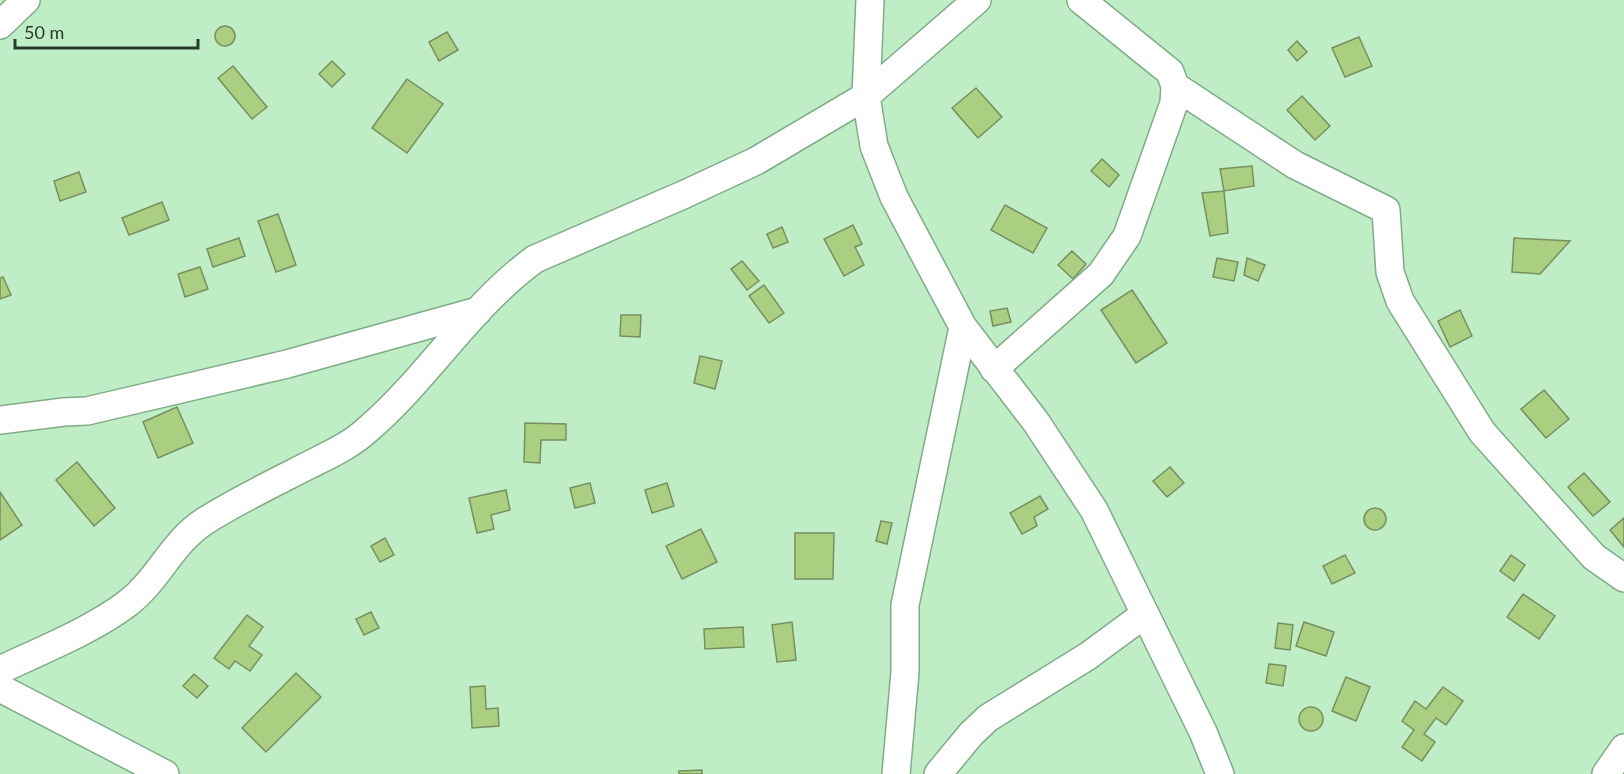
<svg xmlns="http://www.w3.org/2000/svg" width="1624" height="774" font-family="Lato,sans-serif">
<rect width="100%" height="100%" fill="#bfeec6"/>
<!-- building -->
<g fill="#aacf81" stroke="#788f5f" stroke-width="1.5">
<circle cx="225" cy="36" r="10"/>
<polygon points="447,32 458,50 439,61 429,42"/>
<polygon points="1359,37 1372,66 1345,77 1332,48"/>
<polygon points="1297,41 1307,52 1297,61 1288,50"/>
<polygon points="332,61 345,74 332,87 319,74"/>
<polygon points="233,66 267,107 252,119 218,78"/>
<polygon points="407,79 443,104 407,153 372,128"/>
<polygon points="976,88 1002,117 978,138 952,108"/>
<polygon points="1302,96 1330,126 1315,140 1287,110"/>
<polygon points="1102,159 1119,175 1109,187 1091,171"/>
<polygon points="1252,166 1254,186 1224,191 1220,169"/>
<polygon points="79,172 86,192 60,201 54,181"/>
<polygon points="1224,191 1228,233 1210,236 1202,193"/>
<polygon points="162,202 169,220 129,235 122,218"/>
<polygon points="1005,205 1047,228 1033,253 991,230"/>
<polygon points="278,214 296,265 276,272 258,221"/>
<polygon points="853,225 862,244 855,247 864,265 844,276 824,239"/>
<polygon points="782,227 788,242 773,248 767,234"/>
<polygon points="239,238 245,256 213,267 207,249"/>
<polygon points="1514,238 1570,241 1540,274 1512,272"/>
<polygon points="1072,251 1086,264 1073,279 1058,265"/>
<polygon points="1217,258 1238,262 1234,281 1213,277"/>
<polygon points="1247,258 1265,265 1258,281 1244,275"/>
<polygon points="742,261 759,281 747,290 731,269"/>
<polygon points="200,267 208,289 185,297 178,274"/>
<polygon points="3,277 11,295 0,299 0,278"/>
<polygon points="764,285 784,313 769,323 749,296"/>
<polygon points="1132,290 1167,343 1136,363 1101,310"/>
<polygon points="1007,308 1011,322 993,326 990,311"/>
<polygon points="1460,310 1472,336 1450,347 1438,321"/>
<polygon points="621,315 641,315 640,337 620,336"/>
<polygon points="700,356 722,361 715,389 694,383"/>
<polygon points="1544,390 1569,419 1546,438 1521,409"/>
<polygon points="177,407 193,443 158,458 143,422"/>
<polygon points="525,423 566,424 566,440 541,440 540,463 524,462"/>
<polygon points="77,462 115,508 94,526 56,480"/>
<polygon points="1170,467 1184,483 1167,497 1153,481"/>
<polygon points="1584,473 1610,502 1593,516 1568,487"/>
<polygon points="590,483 595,503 575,508 570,488"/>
<polygon points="667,483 674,506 652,513 645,490"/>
<polygon points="506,490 510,510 491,515 494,529 477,533 469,498"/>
<polygon points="0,492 22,525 0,540"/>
<polygon points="1040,496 1048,509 1034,517 1037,526 1022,534 1010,513"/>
<circle cx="1375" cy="519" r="11"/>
<polygon points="1624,518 1624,547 1610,530"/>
<polygon points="881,521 892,523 887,544 876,541"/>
<polygon points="701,529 717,562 682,579 666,546"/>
<polygon points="795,533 834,533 833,579 795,579"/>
<polygon points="385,538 394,555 380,562 371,546"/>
<polygon points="1345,555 1355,573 1332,584 1323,566"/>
<polygon points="1511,555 1525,565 1514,581 1500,571"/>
<polygon points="1523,594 1555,616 1539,639 1507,617"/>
<polygon points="371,612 379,628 364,635 356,619"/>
<polygon points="247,615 263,627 249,646 262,655 250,671 235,661 229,669 214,658"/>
<polygon points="792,622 796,660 777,662 772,625"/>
<polygon points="1304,622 1334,632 1326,656 1296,646"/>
<polygon points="1278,623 1293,625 1290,650 1275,648"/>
<polygon points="743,627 744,647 705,649 704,629"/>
<polygon points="1269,664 1286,666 1283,686 1266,683"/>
<polygon points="296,673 321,697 266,752 242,728"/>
<polygon points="194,674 208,686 197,698 183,686"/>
<polygon points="1346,677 1370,687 1356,721 1332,711"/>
<polygon points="485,686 486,709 498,708 499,726 472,728 470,687"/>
<polygon points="1443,687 1463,701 1446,725 1436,718 1424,734 1435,742 1422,761 1402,747 1414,730 1402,721 1415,701 1426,709"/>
<circle cx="1311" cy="719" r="12"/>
<polygon points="702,770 702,774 679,774 679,771"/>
</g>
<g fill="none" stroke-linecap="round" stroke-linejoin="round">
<defs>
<g id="minor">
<polyline points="977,0 866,96 874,146 894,197 963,327 1036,422 1094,510 1203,732 1220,774"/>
<polyline points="0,25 26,0"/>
<polyline points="1175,86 1295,165 1386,210 1390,272 1400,301 1482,432 1594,557 1624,578"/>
<polyline points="994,369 1101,274 1127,236 1174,103 1175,86 1170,72 1081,0"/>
<polyline points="0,420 64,412 87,411 287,364 478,311"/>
<path d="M0,670C40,651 93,630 128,603C159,579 172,542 205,521C238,500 274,483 309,465C329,455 351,445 367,430C428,378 470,306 535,259L683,195L756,161L866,96L870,0"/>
<polyline points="0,688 165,774"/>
<polyline points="896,774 905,672 905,605 963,327"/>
<polyline points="938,774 971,734 988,718 1088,656 1145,614"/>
<polyline points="1606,774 1624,748"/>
</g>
</defs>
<!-- minor casing -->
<use href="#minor" stroke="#7fac86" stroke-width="30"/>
<!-- minor -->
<use href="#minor" stroke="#fff" stroke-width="27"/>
</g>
<!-- scale -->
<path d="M15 39v9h183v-9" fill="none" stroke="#293c2c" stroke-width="3"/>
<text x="24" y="39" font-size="18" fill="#293c2c" stroke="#bfeec6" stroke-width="4.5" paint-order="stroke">50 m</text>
</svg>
